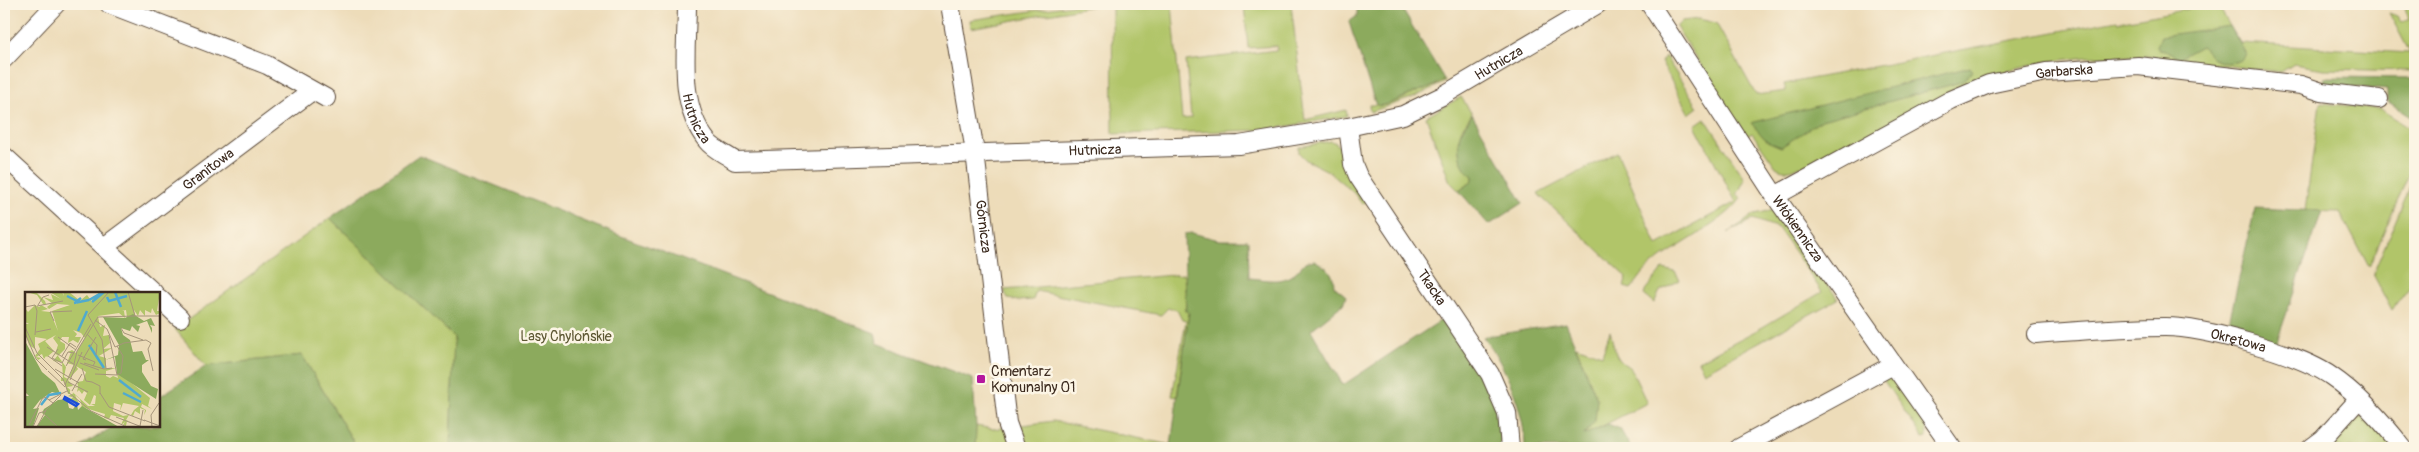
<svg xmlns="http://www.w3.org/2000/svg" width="2419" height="452" font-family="Pangolin,sans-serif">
<rect width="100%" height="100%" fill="#fcf5e5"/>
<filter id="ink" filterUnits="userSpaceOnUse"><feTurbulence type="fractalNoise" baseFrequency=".02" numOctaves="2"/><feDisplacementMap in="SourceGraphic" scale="10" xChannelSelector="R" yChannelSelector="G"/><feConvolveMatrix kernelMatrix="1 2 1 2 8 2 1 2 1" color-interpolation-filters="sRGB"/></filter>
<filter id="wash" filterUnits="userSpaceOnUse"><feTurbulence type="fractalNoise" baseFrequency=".0096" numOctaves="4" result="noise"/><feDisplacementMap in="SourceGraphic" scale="20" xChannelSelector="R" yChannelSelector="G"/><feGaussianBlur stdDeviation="1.12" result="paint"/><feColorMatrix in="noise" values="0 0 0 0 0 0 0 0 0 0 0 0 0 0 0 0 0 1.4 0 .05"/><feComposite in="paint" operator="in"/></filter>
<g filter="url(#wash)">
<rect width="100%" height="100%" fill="#eddcb9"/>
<!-- green -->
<g fill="#b1c569" stroke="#767844">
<polygon points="1079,4 1103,4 971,28 970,20"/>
<polygon points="1112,4 1172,4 1182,119 1191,118 1186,61 1277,50 1276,46 1248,48 1244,4 1291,4 1305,120 1346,110 1347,116 1265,130 1113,134"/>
<path d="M2187,4H2217L2240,43L2410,53L2389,13L2397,16L2401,22L2409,20L2404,4H2415V71L2324,69L2294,64L2281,72L2144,56L2088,57L2045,62L2000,73L1963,85L1803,169L1800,166C1792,171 1784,172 1776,167L1752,133L1747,136L1676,27L1682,21L1699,19L1716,23L1756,95L1786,91L1784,84L2117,20L2118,22L2188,9Z"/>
<polygon points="1665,56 1698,107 1689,114 1661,62"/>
<polygon points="1444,79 1445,82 1415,97 1370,112 1369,105 1385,105 1402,99 1420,90 1437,85"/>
<polygon points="1461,97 1472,114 1462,128 1458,141 1461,161 1473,176 1473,181 1459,191 1450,182 1426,117"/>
<polygon points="2320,103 2380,109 2415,131 2415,160 2369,267 2340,212 2305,211"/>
<path d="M1705,118L1745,179L1737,195L1741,198C1728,220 1676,246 1654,263C1643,271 1639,280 1631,289L1624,287L1627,277L1538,194L1617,152L1657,245L1736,202L1695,125Z"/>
<polygon points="1331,141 1336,143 1340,148 1349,176 1365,202 1362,204 1354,193 1328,171 1306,160 1299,153 1299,147"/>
<polygon points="2415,175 2415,280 2392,310 2373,274"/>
<polygon points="1773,210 1778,214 1838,299 1704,372 1698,361 1761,328 1822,292 1778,228 1753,219 1728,233 1755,214"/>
<polygon points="330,218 454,337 450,448 357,448 302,355 206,366 175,329"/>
<polygon points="1663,269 1675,272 1680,280 1660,291 1654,303 1644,295 1646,289"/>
<polygon points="1184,274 1186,311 1189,312 1177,397 1172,396 1186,321 1182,320 1177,310 1168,308 1161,315 1036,291 1033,300 1018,301 1008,299 1004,290"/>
<path d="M1610,331C1614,346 1614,361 1630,367L1647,403L1583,436L1597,399L1576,346L1602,355Z"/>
<polygon points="1887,378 1892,378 1926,423 1927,437 1923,438 1884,381"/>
<polygon points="2359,416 2368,418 2396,448 2323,448"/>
<polygon points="1053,421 1171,445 1181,448 975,448 976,426 993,429"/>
</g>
<!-- forest -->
<g fill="#8caa5d" stroke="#646a3e">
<path d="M1357,4H1399L1444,79C1435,87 1429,87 1419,91C1405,96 1393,104 1378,106L1375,103L1349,22L1357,16Z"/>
<path d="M2230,26L2246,54C2240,65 2222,65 2213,58C2208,54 2206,49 2201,46L2179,58L2169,52L2159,50L2157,46L2161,36Z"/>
<polygon points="1970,67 1973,71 1961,82 1822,120 1781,147 1767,141 1751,123"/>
<polygon points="2324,77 2415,78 2415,119 2387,101 2387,90 2323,84"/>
<path d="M1472,114L1523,203L1489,225L1459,191L1473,181V176C1460,169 1455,145 1461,132C1463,126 1469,121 1472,114Z"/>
<polygon points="419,155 616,234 875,333 877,343 973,379 976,426 975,448 450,448 454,337 330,218"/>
<polygon points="2255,208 2322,211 2276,344 2227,331"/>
<path d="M1192,233L1219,240H1248L1249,278C1276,280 1286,286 1305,262L1314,260C1326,267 1334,271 1334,286L1346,296L1343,304L1311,330L1343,385L1443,319C1470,358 1506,398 1501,448H1181L1171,445L1189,312L1186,311L1184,234Z"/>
<path d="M1566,323L1597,399L1595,421L1584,435L1608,424L1620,429L1631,448H1525C1525,412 1506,365 1483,337Z"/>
<polygon points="302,355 357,448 79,448 114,426 159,426 159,397 206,366"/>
</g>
</g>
<g filter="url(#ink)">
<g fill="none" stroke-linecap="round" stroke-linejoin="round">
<defs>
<g id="minor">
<polyline points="109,4 267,65 326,98"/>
<path id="s1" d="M687,4C687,50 677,103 707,141C713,149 727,155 735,161L1239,145L1348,127L1403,115L1442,96L1598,4"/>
<path id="s2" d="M950,4L975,152L1007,423L1016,448"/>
<path id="s3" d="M1650,4L1775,196L1952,448"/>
<polyline points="4,59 56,4"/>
<path id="s4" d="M1348,127L1353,164L1358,176L1490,374L1507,413L1510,448"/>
<polyline points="4,156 154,293"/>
<path id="s5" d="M1775,196L1951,100L1989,84L2046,72L2138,66L2301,85L2322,92L2379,99"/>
<path id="s6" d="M104,247L312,91"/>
<polyline points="159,298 180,318"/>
<path id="s7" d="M2036,334C2079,331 2122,327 2165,327C2204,327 2300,354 2331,376C2359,395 2383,422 2403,448"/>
<polyline points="1739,448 1893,365"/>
<polyline points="2311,448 2323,439 2359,399"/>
</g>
</defs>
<!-- minor casing -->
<use href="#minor" stroke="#564535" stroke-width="20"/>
<!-- minor -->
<use href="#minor" stroke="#fff" stroke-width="18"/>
</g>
</g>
<!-- markers -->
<rect fill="#b5179e" stroke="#fcf5e5" stroke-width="2" x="976" y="374" width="10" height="10" rx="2.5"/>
<g text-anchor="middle" stroke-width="5" stroke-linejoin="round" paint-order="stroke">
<!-- street labels -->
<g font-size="14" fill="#3b2a1e" stroke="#fcf5e5">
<text dy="5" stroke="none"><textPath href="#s1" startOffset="956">Hutnicza</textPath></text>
<text dy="5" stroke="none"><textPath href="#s5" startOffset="318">Garbarska</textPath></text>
<text dy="5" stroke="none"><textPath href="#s1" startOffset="116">Hutnicza</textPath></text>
<text dy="5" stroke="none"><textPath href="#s1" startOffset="536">Hutnicza</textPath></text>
<text dy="5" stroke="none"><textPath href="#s6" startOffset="130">Granitowa</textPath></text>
<text dy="5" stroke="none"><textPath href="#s2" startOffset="225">Górnicza</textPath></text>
<text dy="5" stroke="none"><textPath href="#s3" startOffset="269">Włókiennicza</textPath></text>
<text dy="5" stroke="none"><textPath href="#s4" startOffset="184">Tkacka</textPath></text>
<text dy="5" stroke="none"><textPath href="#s7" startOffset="204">Okrętowa</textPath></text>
</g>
<!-- park labels -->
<g font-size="14" fill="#5e5834" stroke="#fcf5e5">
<text x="566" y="341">Lasy Chylońskie</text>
</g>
<!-- poi labels -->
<g font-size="14" fill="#3b2a1e" stroke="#fcf5e5" text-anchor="start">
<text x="991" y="376">Cmentarz<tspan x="991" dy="16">Komunalny 01</tspan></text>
</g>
</g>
<!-- overview -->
<g transform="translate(25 292)">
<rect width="135" height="135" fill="#eddcb9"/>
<path d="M2,0H11L20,9L21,12L16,13L23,17L16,19L25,20L33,39L27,19L45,13L32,12L24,17L22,15L27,11L18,5L28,8L26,2L36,7L25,0H37L39,4L38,0H44L54,8H49L51,12L62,3L68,11L66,7L75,0H135L132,19H135V21L131,23L127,16L126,21L120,18V24L115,18L113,24L109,18L110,23L105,24L113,25L110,30V25H102L101,18L97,19H99L100,26L94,21L73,24L75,35L80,33L78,44L84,43L85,51L78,57L87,56L74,64L81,66V76H91L81,79V84L85,86L88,84L93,86L92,82L98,84L125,106L123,114L127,117L117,112L116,115L121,118V119L119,123L120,118L115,116V122L110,119L108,124L106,123L109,118L114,114L98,111L95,119L96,113L89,111L88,119L98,124L104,123L101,128L106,130L102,129L101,134L98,133L100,130L96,133L99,126L86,123L84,127L79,126L80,122L57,115L55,107L50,103L54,112L51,116L52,112L45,108L49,104L47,105L43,104L49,101L45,98V102H43L39,89H36L32,86L36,89V85L38,86L37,70L28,69L33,63L30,62L33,53L28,46L31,43L20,49L29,59L22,65L24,67L21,64L19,67L17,62L11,65L16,66L13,68L10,64L15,57L13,52L22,47L10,45V57L4,53L0,41V35L4,36L0,35V32H4L0,30V16L3,20L10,13L14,15L18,12L12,3ZM48,38L56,41L60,46L51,61L47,58L43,60H46L42,71L49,73L43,87L39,85L41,75L33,64L40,57V52L35,49L37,45H44L43,51L48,48L53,51L56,45H50L52,42ZM51,74L61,80L58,89L52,90L53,94L48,96L53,95L52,100L54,98L57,102L59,99L62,101L59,108L65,113L69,103L71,104L70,112H66L70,114H63L42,95L48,94L43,88L53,77Z" fill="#b1c569" fill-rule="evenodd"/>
<path d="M108,22L119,29L126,26L130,34L125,33L127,36V41L122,29L111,33L115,34L113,40L107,34L105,39L96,36L98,43L105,48L108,60L117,59L121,68H124L117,73V80L126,94L133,97L131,107L92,82L90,65L80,68L93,63L94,53L78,25L100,26ZM0,49L17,80L30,91L35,101L38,100L32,103H26L34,102L27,100L15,108L8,117L14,116L8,135H0V104H4L0,100ZM42,107L44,116L48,117L52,112L53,118L57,114L94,135H11L20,123L17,121L19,117L33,108Z" fill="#8caa5d"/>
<path fill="none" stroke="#50aace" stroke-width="2.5" d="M90,0L96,15M42,4L52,9L56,6M82,5L84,9L102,4M64,8L78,0M67,10L79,0M49,11L64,8M53,39L62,19M64,53L79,76M94,88L116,105M98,101L116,110M16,113L24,103L36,101"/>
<path fill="none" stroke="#a6957b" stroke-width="1" d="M103,0L110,24H135M13,13L18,5L24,3M12,14L38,9M0,15L10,13L12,19M70,28L82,37L90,55L99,51L121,48L126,51M29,29L25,20L47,19M0,35L12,61L38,87L43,100L66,119L102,135M96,36L99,41L118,48M11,40L26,37M0,41L11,67L22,78M62,42L72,53L71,63M10,43L12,19M84,43L92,83M33,45L51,58M126,51L123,57L128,79M92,54L98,64L96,81L92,83M22,55L50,73M33,57L27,66L37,71M53,63L70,70L68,74M23,64L37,74M37,64L45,51L51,55M61,68L58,67L71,45M37,71L43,60L49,61M55,71L74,78M59,71L79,77L87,76M49,72L52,59L73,25L110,24M41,74L66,32M57,76L61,89L67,90M81,76L77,48L63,23L84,0M30,77L54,91M23,79L40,95M70,82L92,83M45,88L57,60M43,90L63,100M67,90L75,94V102M40,93L49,73M47,99L57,82M75,101L84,115L120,129M24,108L42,99M20,123L33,135M91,125L117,135M119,128L135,134M4,133L17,107L20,105L28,111M115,134L118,118M8,135L14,121L21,119M12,135L21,118L36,103M127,135L126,123L134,111"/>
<path fill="#1d4ed8" fill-opacity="0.15" stroke="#1d4ed8" stroke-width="2.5" d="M40,105L53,112L51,114L39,107Z"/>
<rect width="135" height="135" fill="none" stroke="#3b2a1e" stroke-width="2.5"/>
</g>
<!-- margin -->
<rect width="2419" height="452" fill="none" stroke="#fcf5e5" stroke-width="20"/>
</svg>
